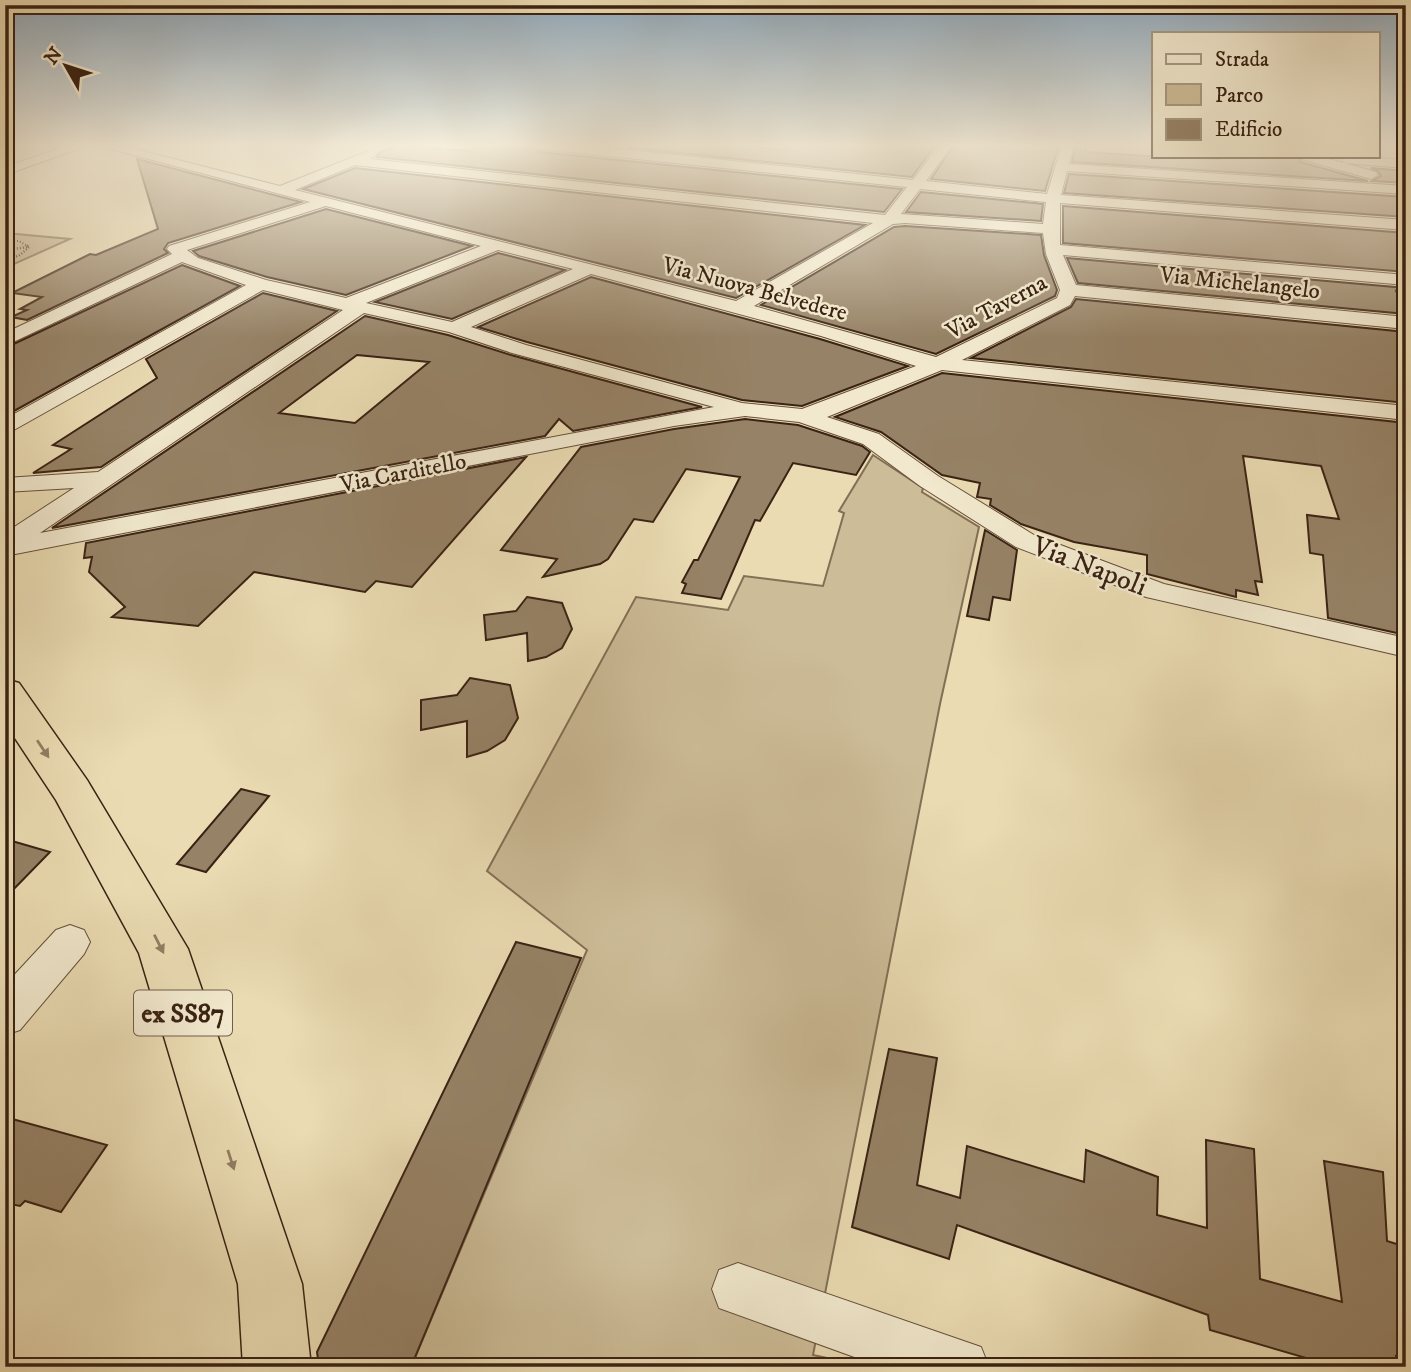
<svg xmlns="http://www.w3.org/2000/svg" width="1411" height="1372" font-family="'IM FELL DW Pica',serif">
<rect width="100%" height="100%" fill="#eadbb2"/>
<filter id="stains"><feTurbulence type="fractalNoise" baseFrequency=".00286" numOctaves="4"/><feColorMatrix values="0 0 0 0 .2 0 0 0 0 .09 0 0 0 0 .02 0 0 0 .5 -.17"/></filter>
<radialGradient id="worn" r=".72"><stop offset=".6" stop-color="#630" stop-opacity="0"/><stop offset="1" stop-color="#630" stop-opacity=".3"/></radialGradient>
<!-- green -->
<g fill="#ccbc97" stroke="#836f56" stroke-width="2">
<polygon points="5,233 70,239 5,268"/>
<polygon points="873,455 923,488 922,492 979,527 940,704 813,1355 869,1367 411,1367 587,950 487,871 636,597 728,610 744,576 823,586 844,513 839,511"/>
</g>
<!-- building -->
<g fill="#968266" stroke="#3a2214" stroke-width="2" fill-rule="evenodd">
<polygon points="397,145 469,151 481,145 512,145 533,148 540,152 902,189 884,212 377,157 379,153"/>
<polygon points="635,145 735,145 784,150 789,145 935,145 912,177 631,148"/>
<polygon points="954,145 1059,145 1045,191 931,179"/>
<polygon points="1076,145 1085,145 1086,152 1146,156 1219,159 1217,156 1298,156 1300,162 1368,181 1072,162"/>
<polygon points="137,159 301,202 168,243 164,249 168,253 27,320 11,317 27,310 20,309 42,297 12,293 90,254 96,255 158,229"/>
<polygon points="355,168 865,225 736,298 303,189"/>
<polygon points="1371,168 1406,171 1406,183 1372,181 1381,176 1378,171"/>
<polygon points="1069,174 1406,197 1406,217 1064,193"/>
<polygon points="921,192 1043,204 1041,221 906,212"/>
<polygon points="1063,206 1406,233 1406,272 1063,243"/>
<polygon points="326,209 472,246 346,295 267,277 199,256 193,251"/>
<polygon points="905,226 1041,235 1044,255 1057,290 1055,296 936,354 761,305 894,227"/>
<polygon points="498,253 565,270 452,319 375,302"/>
<polygon points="1067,258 1406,288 1406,292 1396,291 1406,314 1078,283"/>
<polygon points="182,265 240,286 5,416 5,348"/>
<polygon points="591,277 820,339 908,366 802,406 742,400 527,342 478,327"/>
<polygon points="263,293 337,311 101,467 33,473 71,449 53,445 157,378 146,359"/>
<polygon points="1076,299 1406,332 1406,403 971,358 1071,307"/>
<path d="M365,316L448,335L511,355L702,407L573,431L559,419L545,436L52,528ZM357,355L429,362L355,423L279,413Z"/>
<polygon points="942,373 1406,423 1406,635 1328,618 1323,555 1310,553 1307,515 1339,519 1321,466 1243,456 1262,582 1255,581 1258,595 1236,590 1236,597 1147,574 1147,555 1074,542 1021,524 990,505 991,499 977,497 980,483 942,475 881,432 835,417"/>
<polygon points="745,419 798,425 862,446 870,452 856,475 793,463 760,521 755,520 721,599 682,593 686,584 682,582 694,560 698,560 740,477 686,469 653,522 634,519 608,559 600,564 543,577 557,559 501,550 581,447 674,429"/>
<polygon points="526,457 412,587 376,581 365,592 254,572 198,626 112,617 125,607 89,572 92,557 84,558 86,543"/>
<polygon points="985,530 1017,550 1010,600 993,597 989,620 967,616"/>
<polygon points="527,597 562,603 572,629 562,648 546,657 528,661 527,633 486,640 484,615 516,611"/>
<polygon points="470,678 510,685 518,718 505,740 487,751 467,757 467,721 421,730 421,700 457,695"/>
<polygon points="241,789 269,796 206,872 177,864"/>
<polygon points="5,839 50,852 5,898"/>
<polygon points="516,942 581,958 411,1367 319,1367 317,1352"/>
<polygon points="889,1049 937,1058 917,1185 960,1198 967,1146 1084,1182 1086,1150 1158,1177 1157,1215 1207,1228 1206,1140 1254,1149 1260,1279 1342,1302 1324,1161 1383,1172 1387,1241 1406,1247 1406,1360 1396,1356 1397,1367 1337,1367 1210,1330 1208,1315 957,1225 949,1259 852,1227"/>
<polygon points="5,1117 107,1145 61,1212 25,1201 20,1206 5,1203"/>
</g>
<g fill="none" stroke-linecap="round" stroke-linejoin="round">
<defs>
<g id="minor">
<polygon points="69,145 89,145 5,175 5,167"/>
<path d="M96,145H119L280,186L371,150L377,154L370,159L885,215L907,187L540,149L534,145H581L913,180L939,145H952L926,181L1047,194L1062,145H1074L1069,164L1406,186V194L1067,171L1061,195L1406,220V230L1060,203V245L1406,275V285L1063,255L1076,285L1406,317V329L1075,296L1070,305L962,360L1406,406V420L942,370L827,417L879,434L938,476L1034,535L1164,584L1406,638V657L1146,597L1016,547L920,486L863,444L799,422L745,416L674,426L5,556V533L74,488L5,492V478L98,472L343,310L263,290L5,435V419L246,285L182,262L5,346V333L172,254L167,249L169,246L310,202ZM355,165L873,223L736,301L295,190ZM920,189L1046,202L1043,224L901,214ZM326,206L481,246L346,298L266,280L198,258L187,250ZM905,223L1043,233L1046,254L1060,290L1057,298L936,357L754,306L893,224ZM498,250L573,269L452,322L366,303ZM591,274L821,336L916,366L802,409L742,403L526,345L471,327ZM364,313L449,332L512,353L714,407L40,533Z"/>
<polygon points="1300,156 1319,156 1343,163 1343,157 1348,156 1406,160 1406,168 1344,163 1376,172 1378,175 1371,179 1301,159"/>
<polygon points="70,925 84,930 90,942 84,954 20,1030 5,1035 5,985 56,930"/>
<polygon points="738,1263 981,1347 989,1367 882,1367 719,1308 712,1289 719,1270"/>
</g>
<polygon id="highway" points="5,679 19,683 87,780 188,949 302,1284 311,1367 243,1367 238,1284 139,953 56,800 5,723"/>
</defs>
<!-- minor casing -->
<use href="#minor" stroke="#66503c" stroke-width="2"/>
<!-- highway casing -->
<use href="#highway" stroke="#3a2214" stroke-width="3"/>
<!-- path-far1 -->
<polyline stroke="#3a2214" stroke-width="2" stroke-dasharray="1 2" stroke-linecap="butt" points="5,241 19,241 29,247"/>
<!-- path -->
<g stroke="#3a2214" stroke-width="2.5" stroke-dasharray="1 2" stroke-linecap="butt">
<polyline points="5,250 28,247"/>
<polyline points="5,261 20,255 29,247 26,245"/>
</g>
<!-- minor -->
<use href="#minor" fill="#f1e8cd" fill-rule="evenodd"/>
<!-- highway -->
<use href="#highway" fill="#eadbb2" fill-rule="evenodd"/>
</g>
<!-- one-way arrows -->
<defs><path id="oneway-solid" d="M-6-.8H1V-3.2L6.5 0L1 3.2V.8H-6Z" transform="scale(1.75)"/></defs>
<g fill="#927e63">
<use href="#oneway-solid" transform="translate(43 749) rotate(56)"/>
<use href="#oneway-solid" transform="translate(159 944) rotate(63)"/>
<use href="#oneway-solid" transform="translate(231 1160) rotate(72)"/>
</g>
<!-- sky -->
<linearGradient id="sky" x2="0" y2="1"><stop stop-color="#91aabd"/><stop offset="0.43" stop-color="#f6efdc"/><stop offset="1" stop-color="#f6efdc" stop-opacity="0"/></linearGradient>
<rect width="1411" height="338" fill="url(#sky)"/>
<g text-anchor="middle" stroke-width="5" stroke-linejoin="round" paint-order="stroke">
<!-- far-street labels -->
<g font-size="23" fill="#3a2214" stroke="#f1e8cd">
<text transform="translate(1240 282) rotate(6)" y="8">Via Michelangelo</text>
<text transform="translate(755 288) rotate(15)" y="8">Via Nuova Belvedere</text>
<text transform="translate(996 306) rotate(-28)" y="8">Via Taverna</text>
<text transform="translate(403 472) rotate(-11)" y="8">Via Carditello</text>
</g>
<!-- shield labels -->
<rect fill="#f1e8cd" stroke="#715d4c" stroke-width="2" x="134" y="990.5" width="98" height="45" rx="5"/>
<g font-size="26" font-weight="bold" fill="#3a2214">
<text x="183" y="1022">ex SS87</text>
</g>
<!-- street labels -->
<g font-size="28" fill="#3a2214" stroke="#f1e8cd">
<text transform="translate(1090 565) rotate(21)" y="10">Via Napoli</text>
</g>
</g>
<!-- margin -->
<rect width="1411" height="1372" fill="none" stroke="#eadbb2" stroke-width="28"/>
<rect x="7" y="7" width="1397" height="1358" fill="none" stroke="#3a2214" stroke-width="3.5"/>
<rect x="14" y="14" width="1383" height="1344" fill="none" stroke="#3a2214" stroke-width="2"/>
<!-- legend -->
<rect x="1152" y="32" width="228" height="126" fill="#f1e8cd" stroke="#a89983" stroke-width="2"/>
<rect x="1166" y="54" width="35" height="10" fill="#f1e8cd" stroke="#a89983" stroke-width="2"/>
<text x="1215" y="66" font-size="21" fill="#3a2214">Strada</text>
<rect x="1166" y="84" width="35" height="21" fill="#ccbc97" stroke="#a89983" stroke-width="2"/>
<text x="1215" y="102" font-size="21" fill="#3a2214">Parco</text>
<rect x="1166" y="119" width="35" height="21" fill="#968266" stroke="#a89983" stroke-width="2"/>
<text x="1215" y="136" font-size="21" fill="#3a2214">Edificio</text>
<!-- north arrow -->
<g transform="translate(66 66) rotate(309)" stroke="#f1e8cd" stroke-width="5" paint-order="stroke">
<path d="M0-5L12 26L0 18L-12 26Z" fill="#3a2214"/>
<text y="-10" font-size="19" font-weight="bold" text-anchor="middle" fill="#3a2214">N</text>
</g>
<rect width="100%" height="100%" filter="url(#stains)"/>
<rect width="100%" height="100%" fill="url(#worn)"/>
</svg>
